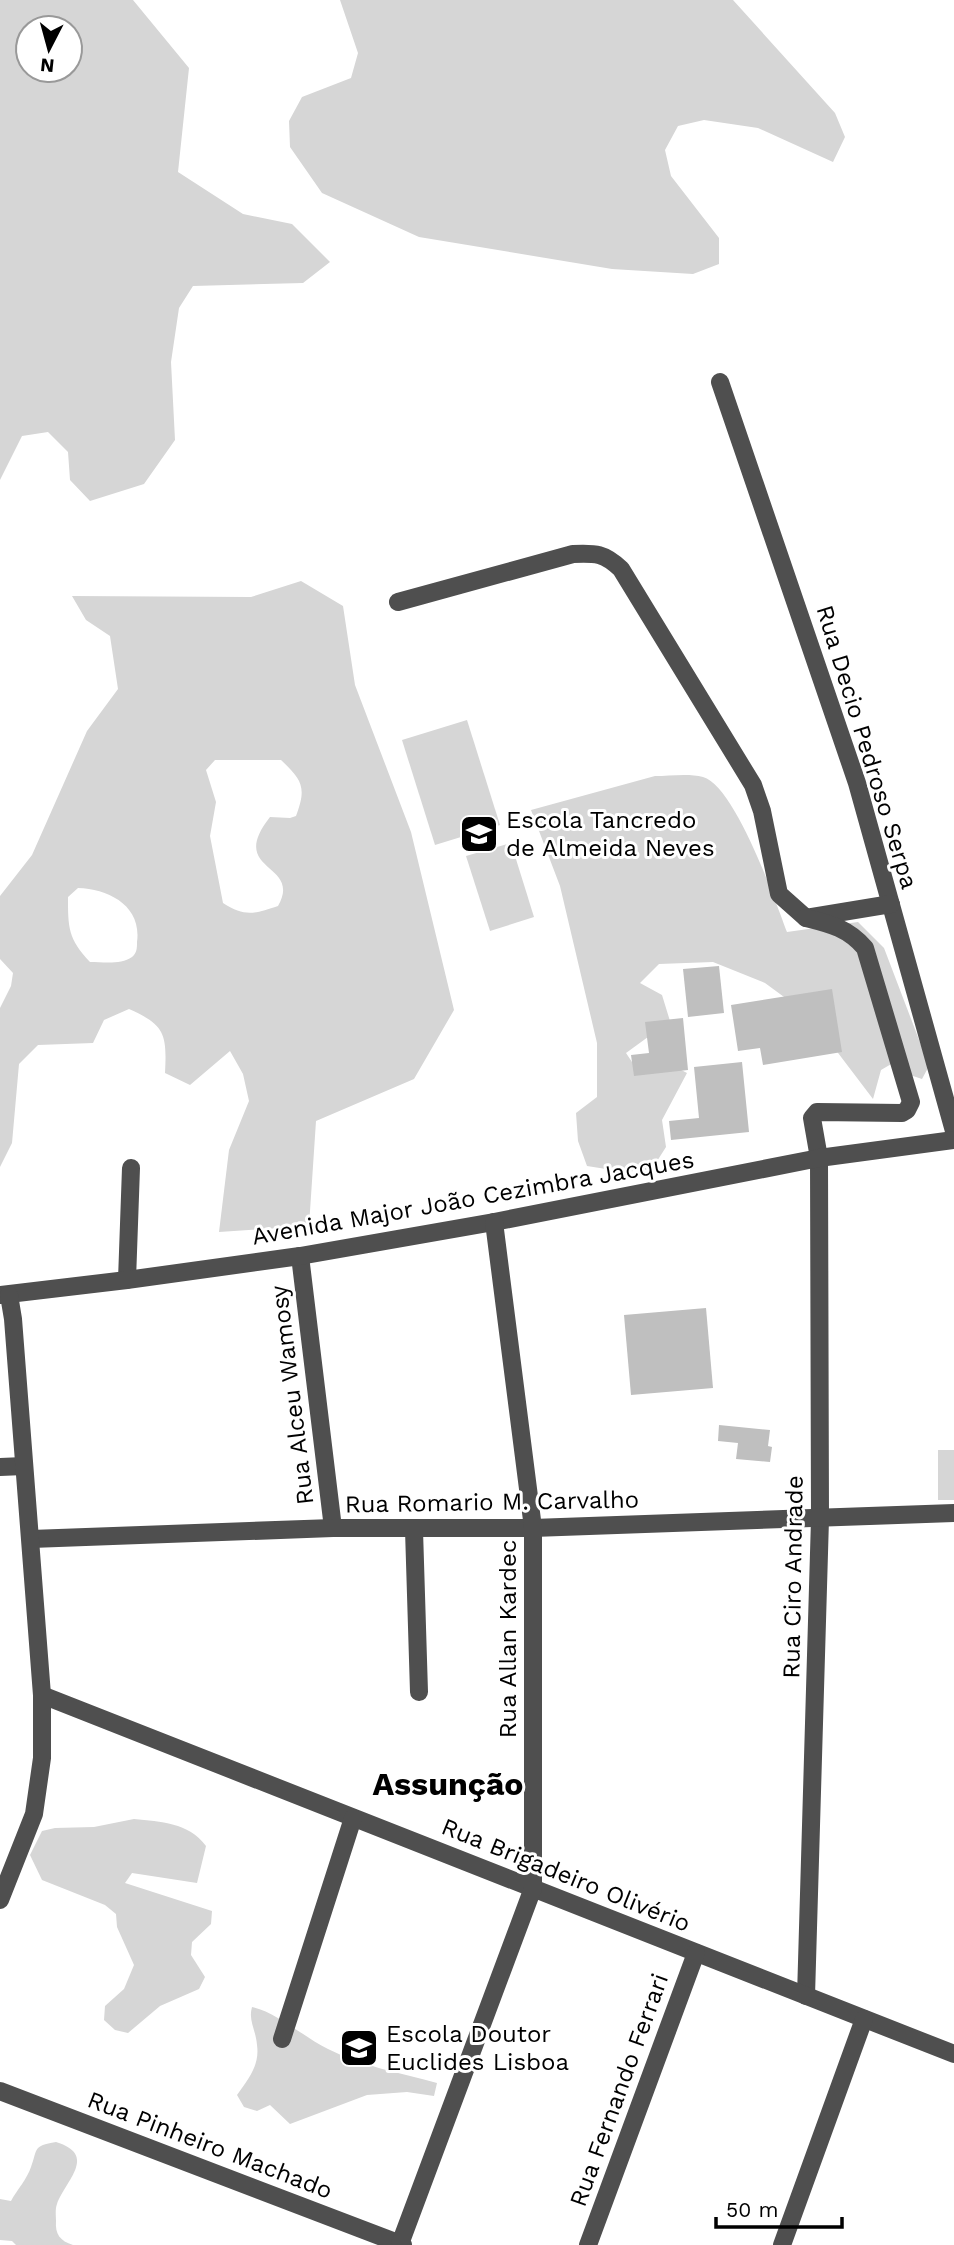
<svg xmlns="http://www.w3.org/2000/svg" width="954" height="2245" font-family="'Work Sans',sans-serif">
<rect width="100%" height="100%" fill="#fff"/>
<!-- green -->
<g fill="#d6d6d6" fill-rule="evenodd">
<path d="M0,0H133L189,68L178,172L243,214L292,224L330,262L303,283L193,286L179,308L171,362L175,440L144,484L90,501L70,480L68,452L48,432L22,436L0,480ZM28,28H70V70H28Z"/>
<polygon points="340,0 733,0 835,113 845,137 833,162 758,128 704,120 678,126 665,150 671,176 719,238 719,264 693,274 612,269 419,237 322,193 290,147 289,121 302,97 351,78 358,53"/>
<path d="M301,581L343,606L355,685L411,832L454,1010L414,1079L316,1121L309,1226L219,1232L229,1150L249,1101L243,1074L230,1051L190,1085L165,1073C167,1034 165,1025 129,1009L104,1020L93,1043L38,1045L19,1064L12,1143L0,1167V1008L11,986L13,973L0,959V896L32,855L87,731L118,689L110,636L86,620L72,596L251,597ZM215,760H281C302,780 307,787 296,816L290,818L270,817C226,873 303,862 278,906C254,914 245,917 223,903L210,836L216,802L206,770ZM78,888C109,889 142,906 137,942C137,948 137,953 132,957C121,965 103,962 90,962C68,939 68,927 68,897Z"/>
<polygon points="467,720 500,825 435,845 402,740"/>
<path d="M655,776C669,776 689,773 703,777C735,786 775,900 787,932L858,922L884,948L929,1066L922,1079L910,1075L905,1056L881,1070L873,1099L810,1016L765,983L713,962L659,964L640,983L662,995L670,1021L626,1053L640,1074L664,1061L687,1073L662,1120L666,1147L652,1169L625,1172L587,1166L578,1141L576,1113L597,1097V1043L560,886L531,810Z"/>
<polygon points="511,843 534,917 490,931 466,856"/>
<rect x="938" y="1450" width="16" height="50"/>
<path d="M134,1819C161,1822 188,1822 206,1846L197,1883L132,1873L125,1883L212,1911L211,1924L192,1942L191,1955L205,1977L199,1989L160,2006L128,2033L115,2030L104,2020L105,2006L124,1989L134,1965L117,1927L116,1914L105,1905L42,1880L30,1855L42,1831L55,1828L94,1827Z"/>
<path d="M252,2007C275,2011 305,2038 328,2049C362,2066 400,2073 437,2083L434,2096L407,2092L367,2095L290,2124L270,2105L257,2111L244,2107L237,2095C248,2080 260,2065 257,2045C256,2030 248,2021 252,2007Z"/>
<path d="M56,2142C98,2155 66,2180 57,2204C55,2209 56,2215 56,2221C55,2234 60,2241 73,2245H16L12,2241L0,2240V2199L11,2201C17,2190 27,2179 31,2167C38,2149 32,2146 56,2142Z"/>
</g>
<!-- building -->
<g fill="#bfbfbf">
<polygon points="719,966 724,1013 688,1017 683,969"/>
<polygon points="832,989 842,1052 763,1065 760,1048 738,1051 731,1005"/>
<polygon points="683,1018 688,1070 634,1076 631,1055 649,1053 645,1022"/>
<polygon points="742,1062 749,1132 671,1140 669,1121 699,1118 694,1067"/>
<polygon points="706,1308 713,1388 631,1395 624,1315"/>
<polygon points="719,1425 770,1430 768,1446 772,1447 770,1462 736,1459 738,1443 718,1441"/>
</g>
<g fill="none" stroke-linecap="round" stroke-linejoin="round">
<!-- minor -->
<g stroke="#4f4f4f" stroke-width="18">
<polyline points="720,382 857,783 954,1131"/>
<path d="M398,602L573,554C596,553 604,553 621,569L753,785L762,811L779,894L806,918L891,904"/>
<path d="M806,918C830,924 848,928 865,948L911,1102L907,1110L902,1113L817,1112L812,1118L819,1158L820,1519L806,1996"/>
<polyline points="300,1256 333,1528"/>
<polyline points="127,1280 131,1168"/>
<polyline points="0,1295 127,1280 300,1256 494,1222 819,1158 954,1140"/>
<polyline points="0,1467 24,1466"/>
<polyline points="414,1530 419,1692"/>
<polyline points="31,1539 333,1528 533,1528 954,1513"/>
<polyline points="42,1695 954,2054"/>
<polyline points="0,1900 34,1814 42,1758 42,1695 13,1319 9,1295"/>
<polyline points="282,2039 353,1818"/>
<polyline points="0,2091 403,2245"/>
<polyline points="400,2244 533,1888 533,1528 494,1222"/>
<polyline points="588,2245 696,1953"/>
<polyline points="782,2245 864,2019"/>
</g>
</g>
<!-- icons -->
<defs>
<symbol id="school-square" viewBox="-11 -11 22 22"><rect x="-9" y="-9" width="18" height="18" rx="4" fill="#000" stroke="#fff"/><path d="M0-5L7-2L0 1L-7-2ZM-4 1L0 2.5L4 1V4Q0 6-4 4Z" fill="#fff"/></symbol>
</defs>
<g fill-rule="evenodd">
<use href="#school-square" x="457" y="812" width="44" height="44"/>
<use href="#school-square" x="337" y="2026" width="44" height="44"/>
</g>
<g text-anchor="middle" stroke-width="6" stroke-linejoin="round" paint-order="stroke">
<!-- street labels -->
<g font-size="24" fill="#000" stroke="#fff">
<text transform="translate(867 747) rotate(73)" y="8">Rua Decio Pedroso Serpa</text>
<text transform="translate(473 1198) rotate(-10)" y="8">Avenida Major João Cezimbra Jacques</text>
<text transform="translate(292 1395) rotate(-97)" y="8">Rua Alceu Wamosy</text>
<text transform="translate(492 1502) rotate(-1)" y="8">Rua Romario M. Carvalho</text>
<text transform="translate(793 1577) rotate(-89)" y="8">Rua Ciro Andrade</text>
<text transform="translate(508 1639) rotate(-90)" y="8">Rua Allan Kardec</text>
<text transform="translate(566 1875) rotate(22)" y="8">Rua Brigadeiro Olivério</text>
<text transform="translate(619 2090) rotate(-70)" y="8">Rua Fernando Ferrari</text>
<text transform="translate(210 2145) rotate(21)" y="8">Rua Pinheiro Machado</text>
</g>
<!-- poi labels -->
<g font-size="24" fill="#000" stroke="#fff" text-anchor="start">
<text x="506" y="828">Escola Tancredo<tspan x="506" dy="28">de Almeida Neves</tspan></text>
<text x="386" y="2042">Escola Doutor<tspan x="386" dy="28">Euclides Lisboa</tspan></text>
</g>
<!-- district labels -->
<g font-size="32" font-weight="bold" fill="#000" stroke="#fff">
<text x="448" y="1795">Assunção</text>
</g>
</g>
<!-- north arrow -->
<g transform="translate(49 49) rotate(186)"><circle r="33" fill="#ffffff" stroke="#999999" stroke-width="2"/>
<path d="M0-5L12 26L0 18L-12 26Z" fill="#000000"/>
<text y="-10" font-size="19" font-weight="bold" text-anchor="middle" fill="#000000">N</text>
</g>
<!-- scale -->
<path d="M716 2217v10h126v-10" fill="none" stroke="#000000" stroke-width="3.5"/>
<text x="726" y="2217" font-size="21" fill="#000000" stroke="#ffffff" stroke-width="5" paint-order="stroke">50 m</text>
</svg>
